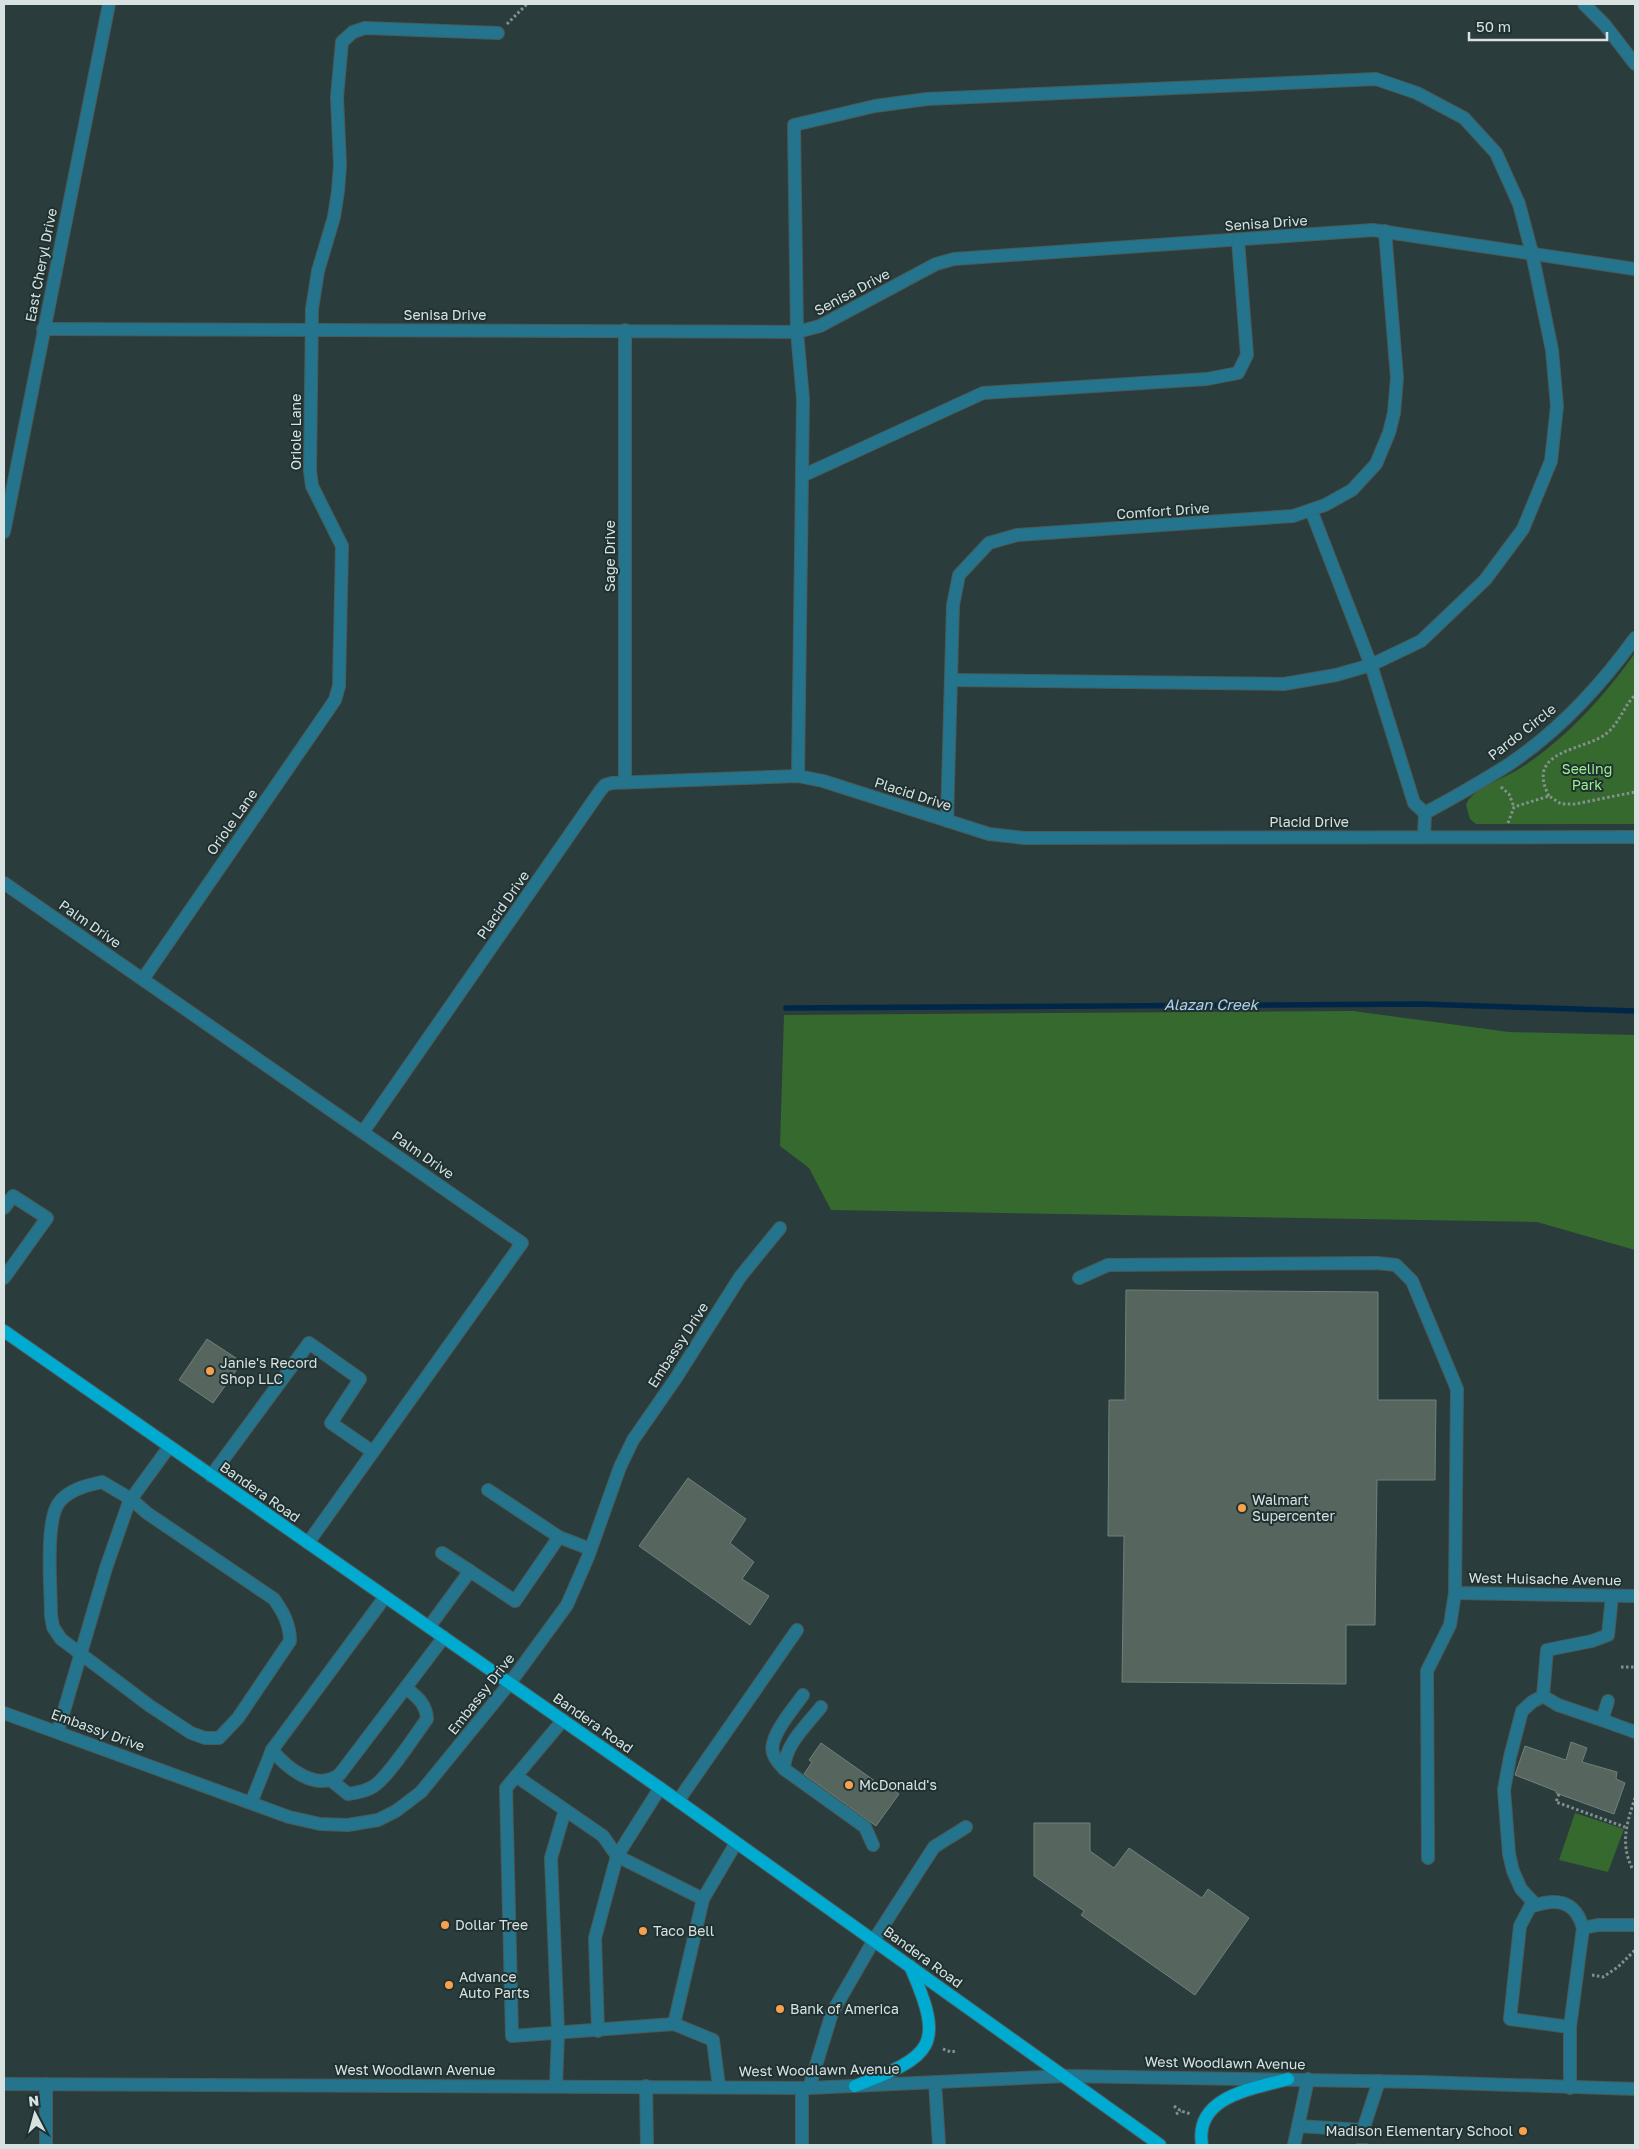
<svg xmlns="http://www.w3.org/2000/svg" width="1639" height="2149" font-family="'Golos Text',sans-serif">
<rect width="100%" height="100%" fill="#2a3c3b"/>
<!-- green -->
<g fill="#36692e">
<path d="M1635,653V824H1476L1470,819L1466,805C1471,789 1505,778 1519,769C1565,740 1604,697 1635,653Z"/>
<polygon points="1353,1011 1509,1032 1635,1035 1635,1250 1537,1222 831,1210 809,1168 780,1146 784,1015"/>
<polygon points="1575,1813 1624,1829 1608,1872 1559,1860"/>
</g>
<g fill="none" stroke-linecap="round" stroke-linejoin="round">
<!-- stream -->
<polyline stroke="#002748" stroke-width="5.5" points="786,1008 1421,1004 1635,1011"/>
</g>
<!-- building -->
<g fill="#56665f" stroke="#70817a">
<polygon points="1126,1290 1378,1292 1378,1400 1436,1400 1435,1480 1377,1480 1375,1625 1346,1625 1346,1684 1122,1682 1124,1536 1108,1536 1109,1400 1125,1400"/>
<polygon points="207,1339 242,1362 213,1403 179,1380"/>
<polygon points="688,1478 746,1519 730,1543 754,1562 742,1579 769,1596 750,1625 639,1546"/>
<polygon points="1571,1742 1587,1748 1582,1762 1617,1772 1616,1779 1625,1783 1614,1814 1556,1793 1556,1791 1515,1775 1525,1746 1566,1760"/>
<polygon points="821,1743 882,1786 884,1784 899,1794 876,1826 804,1774 812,1762 809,1760"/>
<polygon points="1034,1823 1090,1823 1090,1851 1114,1868 1129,1848 1202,1898 1208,1889 1249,1918 1195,1995 1081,1915 1084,1911 1034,1876"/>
</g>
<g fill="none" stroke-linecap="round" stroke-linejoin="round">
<!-- minor-tunnel -->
<polyline stroke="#445554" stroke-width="12" stroke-dasharray="12 6" stroke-linecap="butt" points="1362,2145 1362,2143"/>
<defs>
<g id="minor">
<polyline points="1584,4 1605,25 1635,64"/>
<polyline points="43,329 797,332 820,326 936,264 954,259 1373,230 1635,269"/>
<polyline points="625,330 625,782"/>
<polyline points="802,476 983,393 1207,379 1238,373 1247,355 1238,240"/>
<polyline points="1311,510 1371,665 1414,803 1425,813"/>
<polyline points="4,532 109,4"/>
<polyline points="798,776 803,399 797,332 794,125 875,106 927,99 1376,79 1417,93 1464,118 1496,153 1519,204 1532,253 1552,350 1557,406 1551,461 1523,529 1485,580 1421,641 1371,665 1336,675 1284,684 951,680"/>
<polyline points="947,821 953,605 959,575 989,543 1017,535 1293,516 1325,505 1352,490 1376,464 1389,433 1394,413 1397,378 1385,231"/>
<path d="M1424,836L1425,813C1453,798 1481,782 1508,765C1557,732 1601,685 1635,638"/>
<polyline points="4,883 522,1243 308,1543"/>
<polyline points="143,979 335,700 339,686 342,546 312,486 310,471 312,309 318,271 334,217 338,191 340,165 337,97 342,42 353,32 365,28 498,33"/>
<polyline points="363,1132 600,791 605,785 612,783 798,776 823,781 989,834 1024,838 1635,837"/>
<polyline points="4,1208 13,1196 47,1218 4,1278"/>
<polyline points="1079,1278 1108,1265 1377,1263 1396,1265 1412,1281 1457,1389 1455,1593 1450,1625 1427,1671 1428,1858"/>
<polyline points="211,1476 309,1343 360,1379 331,1423 373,1452"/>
<path d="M102,1482L131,1499L147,1513L274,1599C283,1612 290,1624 290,1641L238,1718L219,1738H205L191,1733L150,1706L61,1639L53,1627L51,1615C51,1590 45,1524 58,1504C67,1490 87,1485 102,1482Z"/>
<polyline points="559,1537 590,1549"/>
<polyline points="442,1553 470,1571"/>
<polyline points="1455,1593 1635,1596"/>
<polyline points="429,1627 470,1571 515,1601 559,1537 488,1490"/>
<polyline points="1543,1696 1558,1705 1602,1720 1608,1701"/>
<path d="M821,1707C806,1726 785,1744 784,1769L865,1827L873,1845"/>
<polyline points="4,1713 289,1817 320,1824 348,1825 378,1820 396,1811 421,1792 510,1683 567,1605 588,1557 620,1467 633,1440 676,1378 740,1277 780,1228"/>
<polyline points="563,1720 506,1788 512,2036 674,2024 713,2040 719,2087"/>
<polyline points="1602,1720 1635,1732"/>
<polyline points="58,1731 106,1568 129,1502 169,1447"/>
<path d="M272,1750C287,1768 317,1793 340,1774L444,1637"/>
<path d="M784,1769C780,1764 775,1760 773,1753C768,1737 794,1708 803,1695"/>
<polyline points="516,1776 603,1836 617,1856 595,1938 598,2031"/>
<path d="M332,1781L348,1794C356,1793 367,1791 374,1786C389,1776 415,1735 427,1719C426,1703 417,1697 406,1688"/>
<polyline points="660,1788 617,1856 703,1899"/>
<polyline points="678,1801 797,1630"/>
<polyline points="251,1803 272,1750 385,1597"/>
<polyline points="1536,1905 1521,1889 1513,1871 1509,1854 1504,1790 1510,1757 1522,1711 1532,1702 1543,1696 1547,1650 1592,1641 1608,1635 1612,1596"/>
<polyline points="1583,1928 1598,1925 1635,1925"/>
<polyline points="674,2024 703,1899 736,1843"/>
<path d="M1570,2027L1583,1928C1575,1899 1555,1898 1530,1907L1520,1926L1510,2019L1570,2027V2088"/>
<polyline points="935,2082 939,2145"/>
<polyline points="4,2084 809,2088 1065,2076 1423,2082 1635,2089"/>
<polyline points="556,2086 558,2033 551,1858 565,1810"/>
<polyline points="646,2086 647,2145"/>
<polyline points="802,2088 802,2145"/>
<polyline points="809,2088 832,2013 874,1940 934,1847 966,1827"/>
<polyline points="1298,2126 1363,2130 1379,2081"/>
<polyline points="46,2145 46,2084"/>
<polyline points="1294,2145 1308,2079"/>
</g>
<g id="major">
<polyline points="4,1331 660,1788 1160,2145"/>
<path d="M855,2086C933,2056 946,2047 910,1966"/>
<path d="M1202,2145C1194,2096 1253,2089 1288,2079"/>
</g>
</defs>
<!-- minor casing -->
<use href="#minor" stroke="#495a59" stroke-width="14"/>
<!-- major casing -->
<use href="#major" stroke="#495a59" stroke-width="14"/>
<!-- path -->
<g stroke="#839190" stroke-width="3" stroke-dasharray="2.5 2.5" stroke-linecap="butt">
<polyline points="507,24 527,4"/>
<polyline points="1501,787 1509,794 1514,807"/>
<path d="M1549,796C1524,749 1586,751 1607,733C1620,722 1624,706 1635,695"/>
<polyline points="1508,823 1514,807 1549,796 1561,804 1575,804 1635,792"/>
<polyline points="1621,1667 1635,1667"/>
<polyline points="1559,1794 1556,1802 1625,1827"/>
<path d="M1632,1868C1620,1843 1627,1822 1635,1798"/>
<polyline points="1592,1975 1603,1977 1618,1967 1635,1950"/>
<polyline points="943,2049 951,2052 957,2051"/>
<polyline points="1174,2106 1181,2111 1191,2114"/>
<polyline points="1176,2114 1181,2111"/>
</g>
<!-- minor -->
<use href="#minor" stroke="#23748c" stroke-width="12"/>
<!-- major -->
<use href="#major" stroke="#00abd1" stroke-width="12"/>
</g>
<!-- markers -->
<g fill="#f9a04c" stroke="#203131" stroke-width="2">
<circle cx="210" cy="1371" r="5"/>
<circle cx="1242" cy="1508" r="5"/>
<circle cx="849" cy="1785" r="5"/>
<circle cx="445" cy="1925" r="5"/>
<circle cx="643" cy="1931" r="5"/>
<circle cx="449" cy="1985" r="5"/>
<circle cx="780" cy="2009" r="5"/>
<circle cx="1523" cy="2131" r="5"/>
</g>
<g text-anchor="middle" stroke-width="4" stroke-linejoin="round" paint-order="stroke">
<!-- street labels -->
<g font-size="14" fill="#d7e2e1" stroke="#203131">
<text transform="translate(1266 223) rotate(-4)" y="5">Senisa Drive</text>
<text transform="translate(41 265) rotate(-79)" y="5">East Cheryl Drive</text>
<text transform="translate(852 292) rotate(-28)" y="5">Senisa Drive</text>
<text x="445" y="320">Senisa Drive</text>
<text transform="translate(296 432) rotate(-90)" y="5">Oriole Lane</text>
<text transform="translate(1163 511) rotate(-4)" y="5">Comfort Drive</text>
<text transform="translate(610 556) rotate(-90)" y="5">Sage Drive</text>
<text transform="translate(1522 732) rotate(-38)" y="5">Pardo Circle</text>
<text transform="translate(913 794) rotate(18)" y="5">Placid Drive</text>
<text transform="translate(232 822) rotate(-55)" y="5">Oriole Lane</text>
<text x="1309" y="827">Placid Drive</text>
<text transform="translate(503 905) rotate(-55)" y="5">Placid Drive</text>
<text transform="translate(90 924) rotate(35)" y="5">Palm Drive</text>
<text transform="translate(423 1155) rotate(35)" y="5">Palm Drive</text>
<text transform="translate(678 1345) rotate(-57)" y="5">Embassy Drive</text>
<text transform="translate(260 1492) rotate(35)" y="5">Bandera Road</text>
<text transform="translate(1545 1579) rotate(1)" y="5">West Huisache Avenue</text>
<text transform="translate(481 1694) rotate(-52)" y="5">Embassy Drive</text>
<text transform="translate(593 1723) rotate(35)" y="5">Bandera Road</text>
<text transform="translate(98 1730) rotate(20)" y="5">Embassy Drive</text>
<text transform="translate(923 1957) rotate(36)" y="5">Bandera Road</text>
<text transform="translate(1225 2063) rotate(1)" y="5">West Woodlawn Avenue</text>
<text x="415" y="2075">West Woodlawn Avenue</text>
<text transform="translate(819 2070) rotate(-1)" y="5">West Woodlawn Avenue</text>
</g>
<!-- park labels -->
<g font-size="14" fill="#9bf08d" stroke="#203131">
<text x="1587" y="774">Seeling<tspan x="1587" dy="16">Park</tspan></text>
</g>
<!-- poi labels -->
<g font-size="14" fill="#d7e2e1" stroke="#203131" text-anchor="start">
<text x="220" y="1368">Janie's Record<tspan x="220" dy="16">Shop LLC</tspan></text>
<text x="1252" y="1505">Walmart<tspan x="1252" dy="16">Supercenter</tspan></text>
<text x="859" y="1790">McDonald's</text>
<text x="455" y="1930">Dollar Tree</text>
<text x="653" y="1936">Taco Bell</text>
<text x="459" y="1982">Advance<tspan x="459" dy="16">Auto Parts</tspan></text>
<text x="790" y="2014">Bank of America</text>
<text x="1513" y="2136" text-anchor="end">Madison Elementary School</text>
</g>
<!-- water labels -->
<g font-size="15" font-style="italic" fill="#add1f4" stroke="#203131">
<text x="1211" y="1010">Alazan Creek</text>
</g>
</g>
<!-- border -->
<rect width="1639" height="2149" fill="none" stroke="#d7e2e1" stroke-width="10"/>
<!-- north arrow -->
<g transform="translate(35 2114) rotate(354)" stroke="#203131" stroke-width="4" paint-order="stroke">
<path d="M0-4L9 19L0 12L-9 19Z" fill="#d7e2e1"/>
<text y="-8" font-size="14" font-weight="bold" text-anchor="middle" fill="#d7e2e1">N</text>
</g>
<!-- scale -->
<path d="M1469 32v8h138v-8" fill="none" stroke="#d7e2e1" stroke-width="2.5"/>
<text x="1476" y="32" font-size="15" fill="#d7e2e1" stroke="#203131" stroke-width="4" paint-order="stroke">50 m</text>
</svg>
